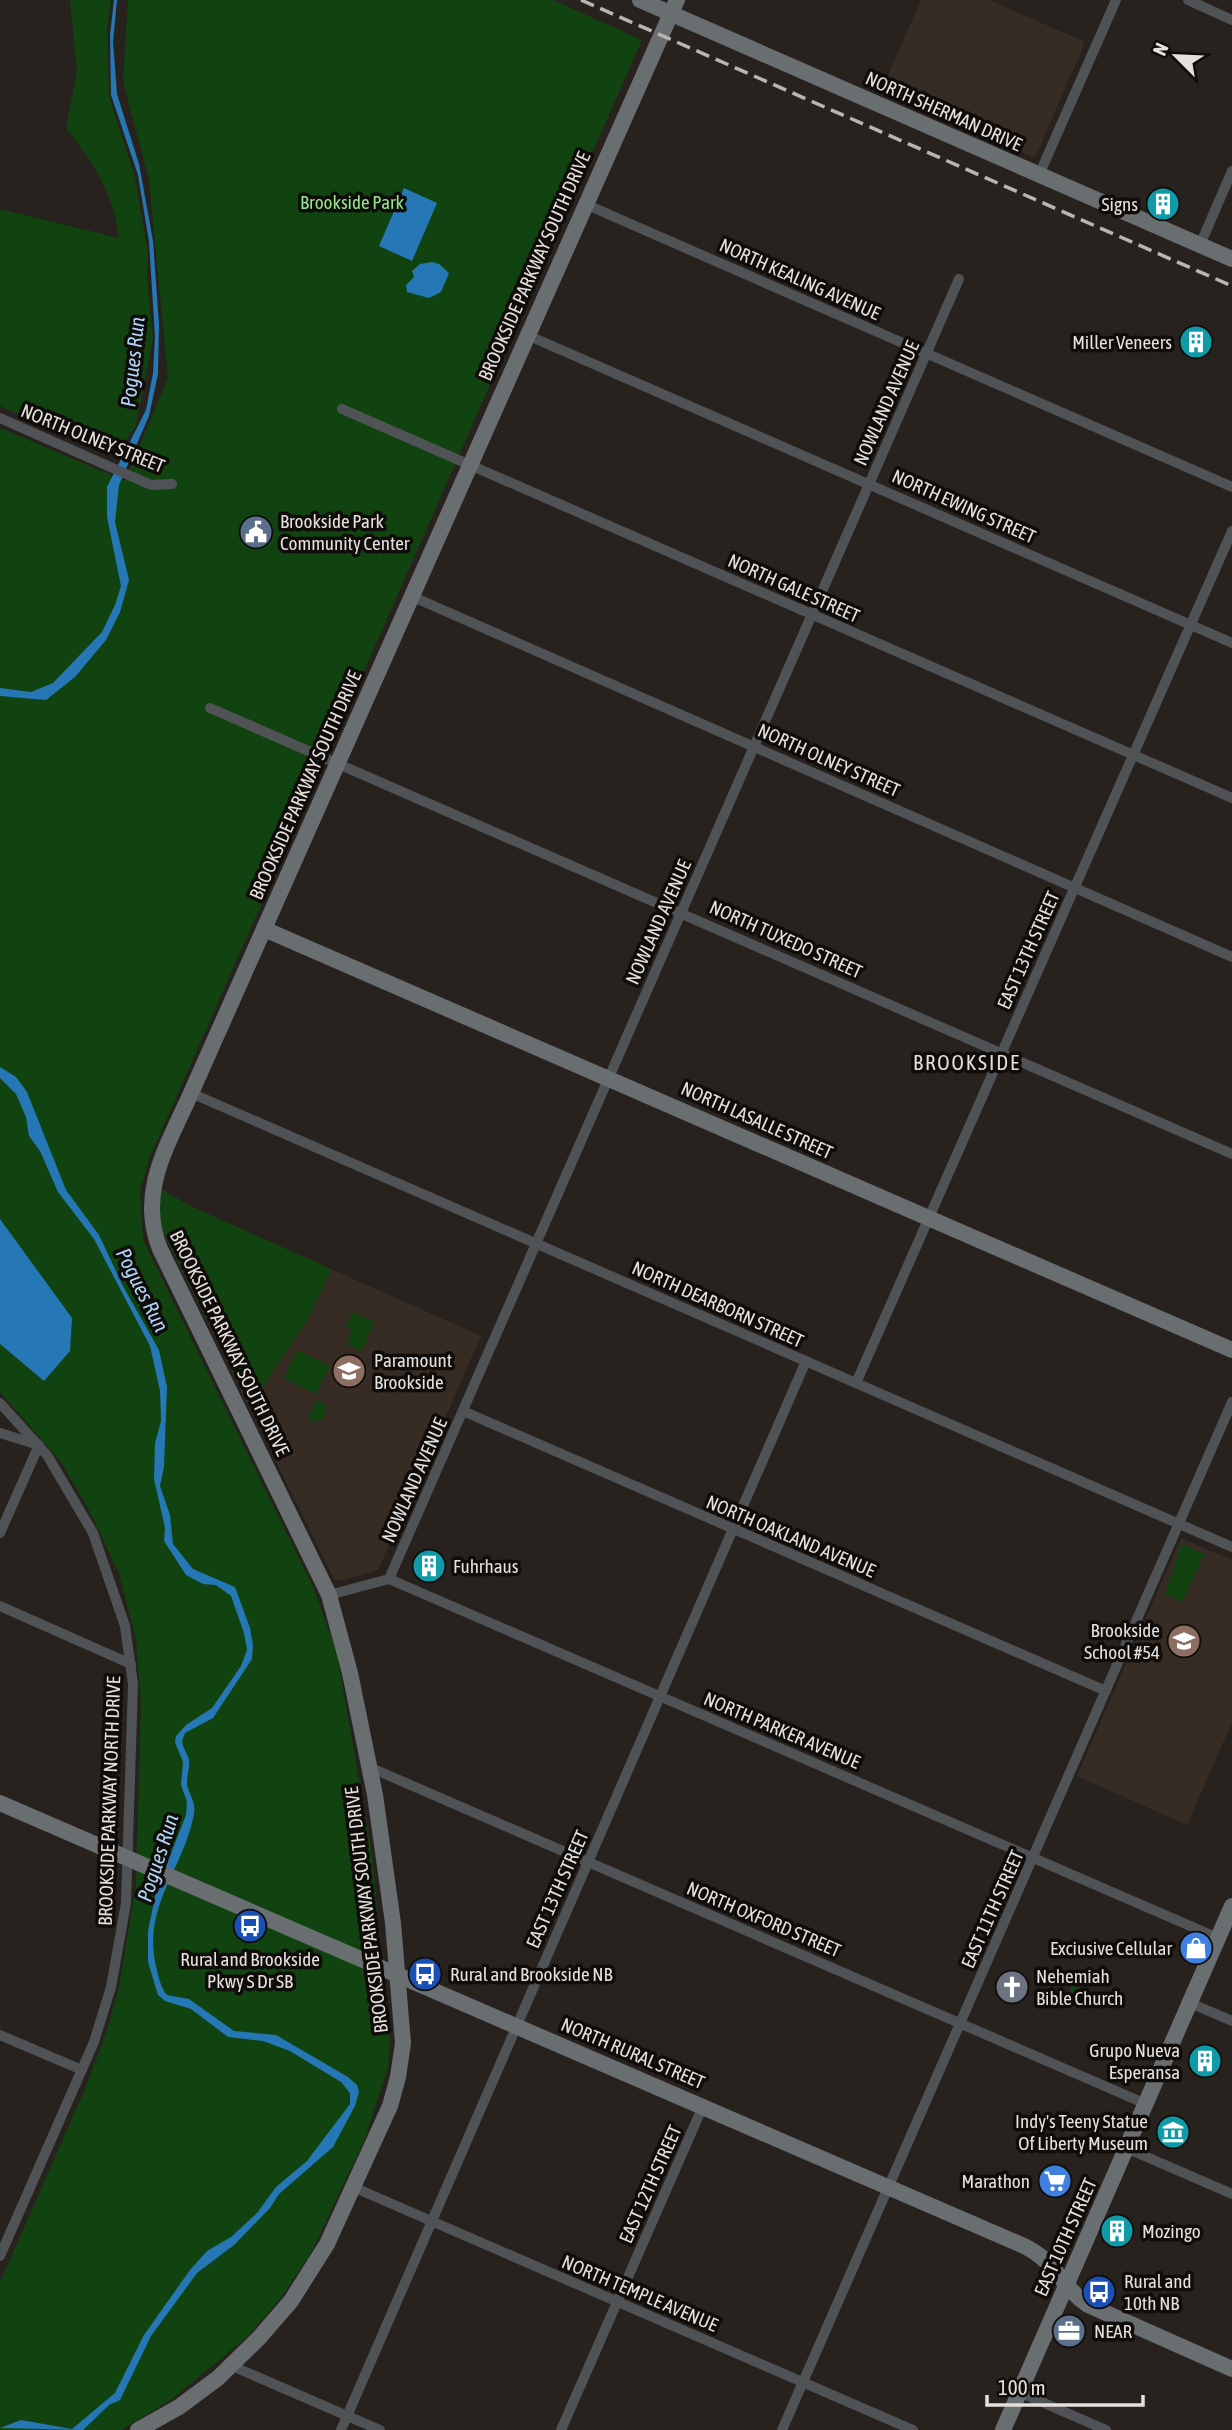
<svg xmlns="http://www.w3.org/2000/svg" width="1232" height="2430" font-family="'Asap Condensed',sans-serif">
<rect width="100%" height="100%" fill="#28221e"/>
<!-- built -->
<g fill="#362c24">
<polygon points="921,0 989,0 1085,42 1035,158 881,91"/>
<polygon points="161,1189 190,1206 481,1336 378,1570 341,1581 334,1579 163,1232"/>
<polygon points="1181,1538 1232,1560 1232,1722 1187,1825 1077,1776"/>
</g>
<!-- green -->
<g fill="#114310">
<path d="M70,0H111L107,28L109,96L135,177L148,253L147,280L153,338L136,426L114,457L0,406V209L119,238C114,194 93,162 66,128L77,71Z"/>
<polygon points="128,0 553,0 642,40 149,1159 140,1190 143,1240 313,1587 337,1654 372,1855 390,2044 388,2067 364,2141 310,2255 280,2299 247,2337 172,2399 121,2430 0,2430 0,2282 82,2096 105,2037 119,1987 136,1885 141,1703 136,1639 119,1573 88,1508 61,1462 0,1392 0,428 125,481 168,378 149,179 123,82"/>
<polygon points="161,1189 190,1206 331,1269 310,1316 250,1406 163,1232 159,1211"/>
<polygon points="352,1312 374,1322 362,1351 348,1345 351,1329 346,1327"/>
<polygon points="297,1350 330,1366 316,1394 284,1378"/>
<polygon points="316,1400 327,1405 322,1421 318,1419 316,1422 308,1418"/>
<polygon points="1182,1544 1204,1554 1182,1602 1165,1594"/>
<polygon points="1072,1985 1084,1991 1076,2009 1063,2004"/>
</g>
<!-- water -->
<g fill="#2677b5">
<polygon points="114,0 117,0 113,42 117,94 139,164 153,241 159,324 158,374 149,416 119,485 115,522 129,580 120,612 106,640 75,677 46,700 0,696 0,688 31,692 53,683 102,632 115,605 121,586 107,517 107,487 146,410 153,373 155,337 149,241 138,175 111,95 110,35"/>
<polygon points="404,188 437,203 412,261 379,246"/>
<polygon points="432,262 439,264 449,273 441,292 429,298 407,292 406,285 414,277 412,271 420,264"/>
<path d="M0,1067L16,1077L27,1092L66,1190L99,1235L124,1288L159,1350L167,1387L164,1467L160,1486L170,1515L173,1544L193,1569L235,1587L250,1628L253,1645L252,1659L213,1718L185,1733L182,1741C183,1749 188,1754 189,1761C190,1770 185,1780 188,1788C191,1798 196,1803 194,1814C184,1869 140,1908 157,1970C159,1979 161,1988 167,1995L189,1999L234,2031L276,2035L348,2077L357,2085L359,2092L355,2106L333,2147L279,2194L270,2208L234,2245L197,2273L151,2336L120,2400L109,2405L83,2430L0,2428L21,2420L72,2429L115,2393L144,2335L190,2270L207,2251L231,2237L257,2213L276,2187L307,2161L350,2104V2093L341,2082L290,2051L263,2041L228,2037L191,2009L165,2001L158,1995L148,1962V1931L156,1892L186,1815L187,1802L181,1785L183,1762L175,1742L176,1736L186,1725L212,1708L241,1666L247,1650L244,1633L231,1596L216,1585L203,1584L186,1575L164,1541L165,1528L154,1479L155,1443L161,1421L160,1391L150,1346L94,1239L58,1192L40,1151L29,1136L26,1117L16,1094L0,1078Z"/>
<polygon points="0,1219 72,1318 70,1351 44,1381 0,1344"/>
</g>
<g fill="none" stroke-linecap="round" stroke-linejoin="round">
<!-- street -->
<g stroke="#505355" stroke-width="10">
<polyline points="1188,0 1232,20"/>
<polyline points="1039,175 1116,0"/>
<polyline points="585,204 1232,487"/>
<polyline points="1200,245 1232,171"/>
<polyline points="527,335 1232,643"/>
<polyline points="342,409 1232,798"/>
<polyline points="0,418 151,485 172,484"/>
<polyline points="411,596 1232,957"/>
<polyline points="210,708 1232,1154"/>
<polyline points="191,1093 1232,1547"/>
<polyline points="856,1383 1232,531"/>
<polyline points="0,1403 47,1455 93,1533 125,1626 133,1684 126,1903 111,1987 94,2042 0,2256"/>
<polyline points="463,1411 1106,1691"/>
<polyline points="0,1433 39,1445 0,1533"/>
<polyline points="389,1579 959,279"/>
<polyline points="329,1595 389,1579 1218,1938"/>
<polyline points="0,1606 131,1664"/>
<polyline points="369,1767 1146,2104"/>
<polyline points="1190,2003 1232,2021"/>
<polyline points="0,2035 82,2070"/>
<polyline points="1126,2148 1232,2194"/>
<polyline points="353,2187 913,2430"/>
<polyline points="232,2366 380,2430"/>
<polyline points="1019,2392 1106,2430"/>
<polyline points="341,2430 806,1361"/>
<polyline points="561,2430 703,2106"/>
<polyline points="782,2430 1232,1402"/>
</g>
<!-- secondary -->
<g stroke="#696e71" stroke-width="16">
<polyline points="640,0 1232,259"/>
<polyline points="264,929 1232,1350"/>
<path d="M0,1803L1024,2246C1057,2262 1061,2287 1088,2305L1232,2369"/>
<path d="M138,2430L179,2407L218,2378L259,2338L291,2301L327,2244L390,2106L398,2077L403,2043L393,1923L375,1795L350,1673L329,1595L160,1249C137,1192 168,1145 191,1093L677,0"/>
<polyline points="1003,2430 1232,1906"/>
</g>
<!-- rail -->
<polyline stroke="#b9b5b2" stroke-width="3.5" stroke-dasharray="14 7" stroke-linecap="butt" points="581,0 1232,286"/>
</g>
<!-- icons -->
<defs>
<symbol id="building-disc" viewBox="-11 -11 22 22"><circle r="9.5" fill="#0f9aa8" stroke="#0f0c0a"/><path d="M-4-6H4V6H1V3H-1V6H-4ZM-2.5-4.3h1.7v1.8h-1.7ZM.8-4.3h1.7v1.8H.8ZM-2.5-1h1.7V.8h-1.7ZM.8-1h1.7V.8H.8Z" fill="#fff"/></symbol>
<symbol id="civic-disc" viewBox="-11 -11 22 22"><circle r="9.5" fill="#5c6f8a" stroke="#0f0c0a"/><path d="M-.6-6.5H3V-4.5H.6V-3L4-1V1h2V6H-6V1h2V-1L-.6-3ZM-1.2 2.5V6h2.4V2.5Z" fill="#fff"/></symbol>
<symbol id="school-disc" viewBox="-11 -11 22 22"><circle r="9.5" fill="#8d6e63" stroke="#0f0c0a"/><path d="M0-5L7-2L0 1L-7-2ZM-4 1L0 2.5L4 1V4Q0 6-4 4Z" fill="#fff"/></symbol>
<symbol id="bus-disc" viewBox="-11 -11 22 22"><circle r="9.5" fill="#1a4fb4" stroke="#0f0c0a"/><path d="M-5-6H5V4H4V6H2V4H-2V6H-4V4H-5ZM-3.5-4V0h7V-4ZM-3.5 1.2v1.5H-2V1.2ZM2 1.2v1.5H3.5V1.2Z" fill="#fff"/></symbol>
<symbol id="shop-disc" viewBox="-11 -11 22 22"><circle r="9.5" fill="#3f7fe0" stroke="#0f0c0a"/><path d="M-5-2.5h2.3a2.7 3.5 0 0 1 5.4 0H5L5.5 6h-11ZM-1.5-2.5h3a1.5 2.3 0 0 0-3 0Z" fill="#fff"/></symbol>
<symbol id="church-disc" viewBox="-11 -11 22 22"><circle r="9.5" fill="#6b7280" stroke="#0f0c0a"/><path d="M-1.2-6h2.4v3.5h3.3v2.4h-3.3V6h-2.4V-.1h-3.3v-2.4h3.3Z" fill="#fff"/></symbol>
<symbol id="museum-disc" viewBox="-11 -11 22 22"><circle r="9.5" fill="#0f9aa8" stroke="#0f0c0a"/><path d="M0-6L6-3V-2H-6V-3ZM-5-1h2V3h-2ZM-1-1h2V3h-2ZM3-1h2V3H3ZM-6 4H6V6H-6Z" fill="#fff"/></symbol>
<symbol id="supermarket-disc" viewBox="-11 -11 22 22"><circle r="9.5" fill="#3f7fe0" stroke="#0f0c0a"/><path d="M-6-5.5h2.5l.6 2H6L4.5 2H-2.5L-4.4-4H-6ZM-1.5 3.2a1.3 1.3 0 1 0 .1 0ZM3 3.2a1.3 1.3 0 1 0 .1 0Z" fill="#fff"/></symbol>
<symbol id="office-disc" viewBox="-11 -11 22 22"><circle r="9.5" fill="#5c6f8a" stroke="#0f0c0a"/><path d="M-6-3h4V-5.5h4V-3h4V5H-6ZM-1-4.5V-3h2v-1.5ZM-6 0V1H6V0Z" fill="#fff"/></symbol>
</defs>
<g fill-rule="evenodd">
<use href="#building-disc" x="1144" y="185" width="38" height="38"/>
<use href="#building-disc" x="1177" y="323" width="38" height="38"/>
<use href="#civic-disc" x="237" y="513" width="38" height="38"/>
<use href="#school-disc" x="330" y="1352" width="38" height="38"/>
<use href="#building-disc" x="410" y="1547" width="38" height="38"/>
<use href="#school-disc" x="1165" y="1622" width="38" height="38"/>
<use href="#bus-disc" x="231" y="1907" width="38" height="38"/>
<use href="#shop-disc" x="1177" y="1929" width="38" height="38"/>
<use href="#bus-disc" x="406" y="1955" width="38" height="38"/>
<use href="#church-disc" x="993" y="1968" width="38" height="38"/>
<use href="#building-disc" x="1186" y="2042" width="38" height="38"/>
<use href="#museum-disc" x="1154" y="2113" width="38" height="38"/>
<use href="#supermarket-disc" x="1036" y="2162" width="38" height="38"/>
<use href="#building-disc" x="1098" y="2212" width="38" height="38"/>
<use href="#bus-disc" x="1080" y="2273" width="38" height="38"/>
<use href="#office-disc" x="1050" y="2312" width="38" height="38"/>
</g>
<g text-anchor="middle" stroke-width="7" stroke-linejoin="round" paint-order="stroke">
<!-- street labels -->
<g font-size="19" fill="#e4e0dd" stroke="#0f0c0a">
<text transform="translate(944 111) rotate(24)" y="7">NORTH SHERMAN DRIVE</text>
<text transform="translate(534 266) rotate(-66)" y="7">BROOKSIDE PARKWAY SOUTH DRIVE</text>
<text transform="translate(800 279) rotate(24)" y="7">NORTH KEALING AVENUE</text>
<text transform="translate(886 403) rotate(-66)" y="7">NOWLAND AVENUE</text>
<text transform="translate(93 438) rotate(22)" y="7">NORTH OLNEY STREET</text>
<text transform="translate(964 506) rotate(24)" y="7">NORTH EWING STREET</text>
<text transform="translate(794 588) rotate(24)" y="7">NORTH GALE STREET</text>
<text transform="translate(829 760) rotate(24)" y="7">NORTH OLNEY STREET</text>
<text transform="translate(305 785) rotate(-66)" y="7">BROOKSIDE PARKWAY SOUTH DRIVE</text>
<text transform="translate(658 922) rotate(-66)" y="7">NOWLAND AVENUE</text>
<text transform="translate(786 939) rotate(24)" y="7">NORTH TUXEDO STREET</text>
<text transform="translate(1028 950) rotate(-66)" y="7">EAST 13TH STREET</text>
<text transform="translate(757 1120) rotate(24)" y="7">NORTH LASALLE STREET</text>
<text transform="translate(718 1304) rotate(24)" y="7">NORTH DEARBORN STREET</text>
<text transform="translate(230 1343) rotate(64)" y="7">BROOKSIDE PARKWAY SOUTH DRIVE</text>
<text transform="translate(414 1480) rotate(-66)" y="7">NOWLAND AVENUE</text>
<text transform="translate(791 1536) rotate(23)" y="7">NORTH OAKLAND AVENUE</text>
<text transform="translate(782 1730) rotate(23)" y="7">NORTH PARKER AVENUE</text>
<text transform="translate(109 1801) rotate(-88)" y="7">BROOKSIDE PARKWAY NORTH DRIVE</text>
<text transform="translate(557 1889) rotate(-66)" y="7">EAST 13TH STREET</text>
<text transform="translate(992 1909) rotate(-66)" y="7">EAST 11TH STREET</text>
<text transform="translate(366 1910) rotate(-97)" y="7">BROOKSIDE PARKWAY SOUTH DRIVE</text>
<text transform="translate(764 1919) rotate(23)" y="7">NORTH OXFORD STREET</text>
<text transform="translate(633 2053) rotate(23)" y="7">NORTH RURAL STREET</text>
<text transform="translate(650 2184) rotate(-66)" y="7">EAST 12TH STREET</text>
<text transform="translate(1065 2237) rotate(-66)" y="7">EAST 10TH STREET</text>
<text transform="translate(640 2293) rotate(23)" y="7">NORTH TEMPLE AVENUE</text>
</g>
<!-- park labels -->
<g font-size="19" fill="#91e98c" stroke="#0f0c0a">
<text x="352" y="209">Brookside Park</text>
</g>
<!-- poi labels -->
<g font-size="19" fill="#e4e0dd" stroke="#0f0c0a" text-anchor="start">
<text x="1138" y="211" text-anchor="end">Signs</text>
<text x="1172" y="349" text-anchor="end">Miller Veneers</text>
<text x="280" y="528">Brookside Park<tspan x="280" dy="22">Community Center</tspan></text>
<text x="374" y="1367">Paramount<tspan x="374" dy="22">Brookside</tspan></text>
<text x="453" y="1573">Fuhrhaus</text>
<text x="1160" y="1637" text-anchor="end">Brookside<tspan x="1160" dy="22">School #54</tspan></text>
<text x="1172" y="1955" text-anchor="end">Exciusive Cellular</text>
<text x="250" y="1966" text-anchor="middle">Rural and Brookside<tspan x="250" dy="22">Pkwy S Dr SB</tspan></text>
<text x="450" y="1981">Rural and Brookside NB</text>
<text x="1036" y="1983">Nehemiah<tspan x="1036" dy="22">Bible Church</tspan></text>
<text x="1180" y="2057" text-anchor="end">Grupo Nueva<tspan x="1180" dy="22">Esperansa</tspan></text>
<text x="1148" y="2128" text-anchor="end">Indy's Teeny Statue<tspan x="1148" dy="22">Of Liberty Museum</tspan></text>
<text x="1030" y="2188" text-anchor="end">Marathon</text>
<text x="1142" y="2238">Mozingo</text>
<text x="1124" y="2288">Rural and<tspan x="1124" dy="22">10th NB</tspan></text>
<text x="1094" y="2338">NEAR</text>
</g>
<!-- water labels -->
<g font-size="21" font-style="italic" fill="#afd4f6" stroke="#0f0c0a">
<text transform="translate(133 362) rotate(-84)" y="7">Pogues Run</text>
<text transform="translate(142 1290) rotate(63)" y="7">Pogues Run</text>
<text transform="translate(158 1858) rotate(-72)" y="7">Pogues Run</text>
</g>
<!-- neighbourhood labels -->
<g font-size="21" letter-spacing="2" fill="#e4e0dd" stroke="#0f0c0a">
<text x="967" y="1070">BROOKSIDE</text>
</g>
</g>
<!-- north arrow -->
<g transform="translate(1176 56) rotate(294)" stroke="#0f0c0a" stroke-width="5" paint-order="stroke">
<path d="M0-5L12 26L0 18L-12 26Z" fill="#e4e0dd"/>
<text y="-10" font-size="19" font-weight="bold" text-anchor="middle" fill="#e4e0dd">N</text>
</g>
<!-- scale -->
<path d="M987 2395v10h156v-10" fill="none" stroke="#e4e0dd" stroke-width="3.5"/>
<text x="998" y="2395" font-size="21" fill="#e4e0dd" stroke="#0f0c0a" stroke-width="5" paint-order="stroke">100 m</text>
</svg>
